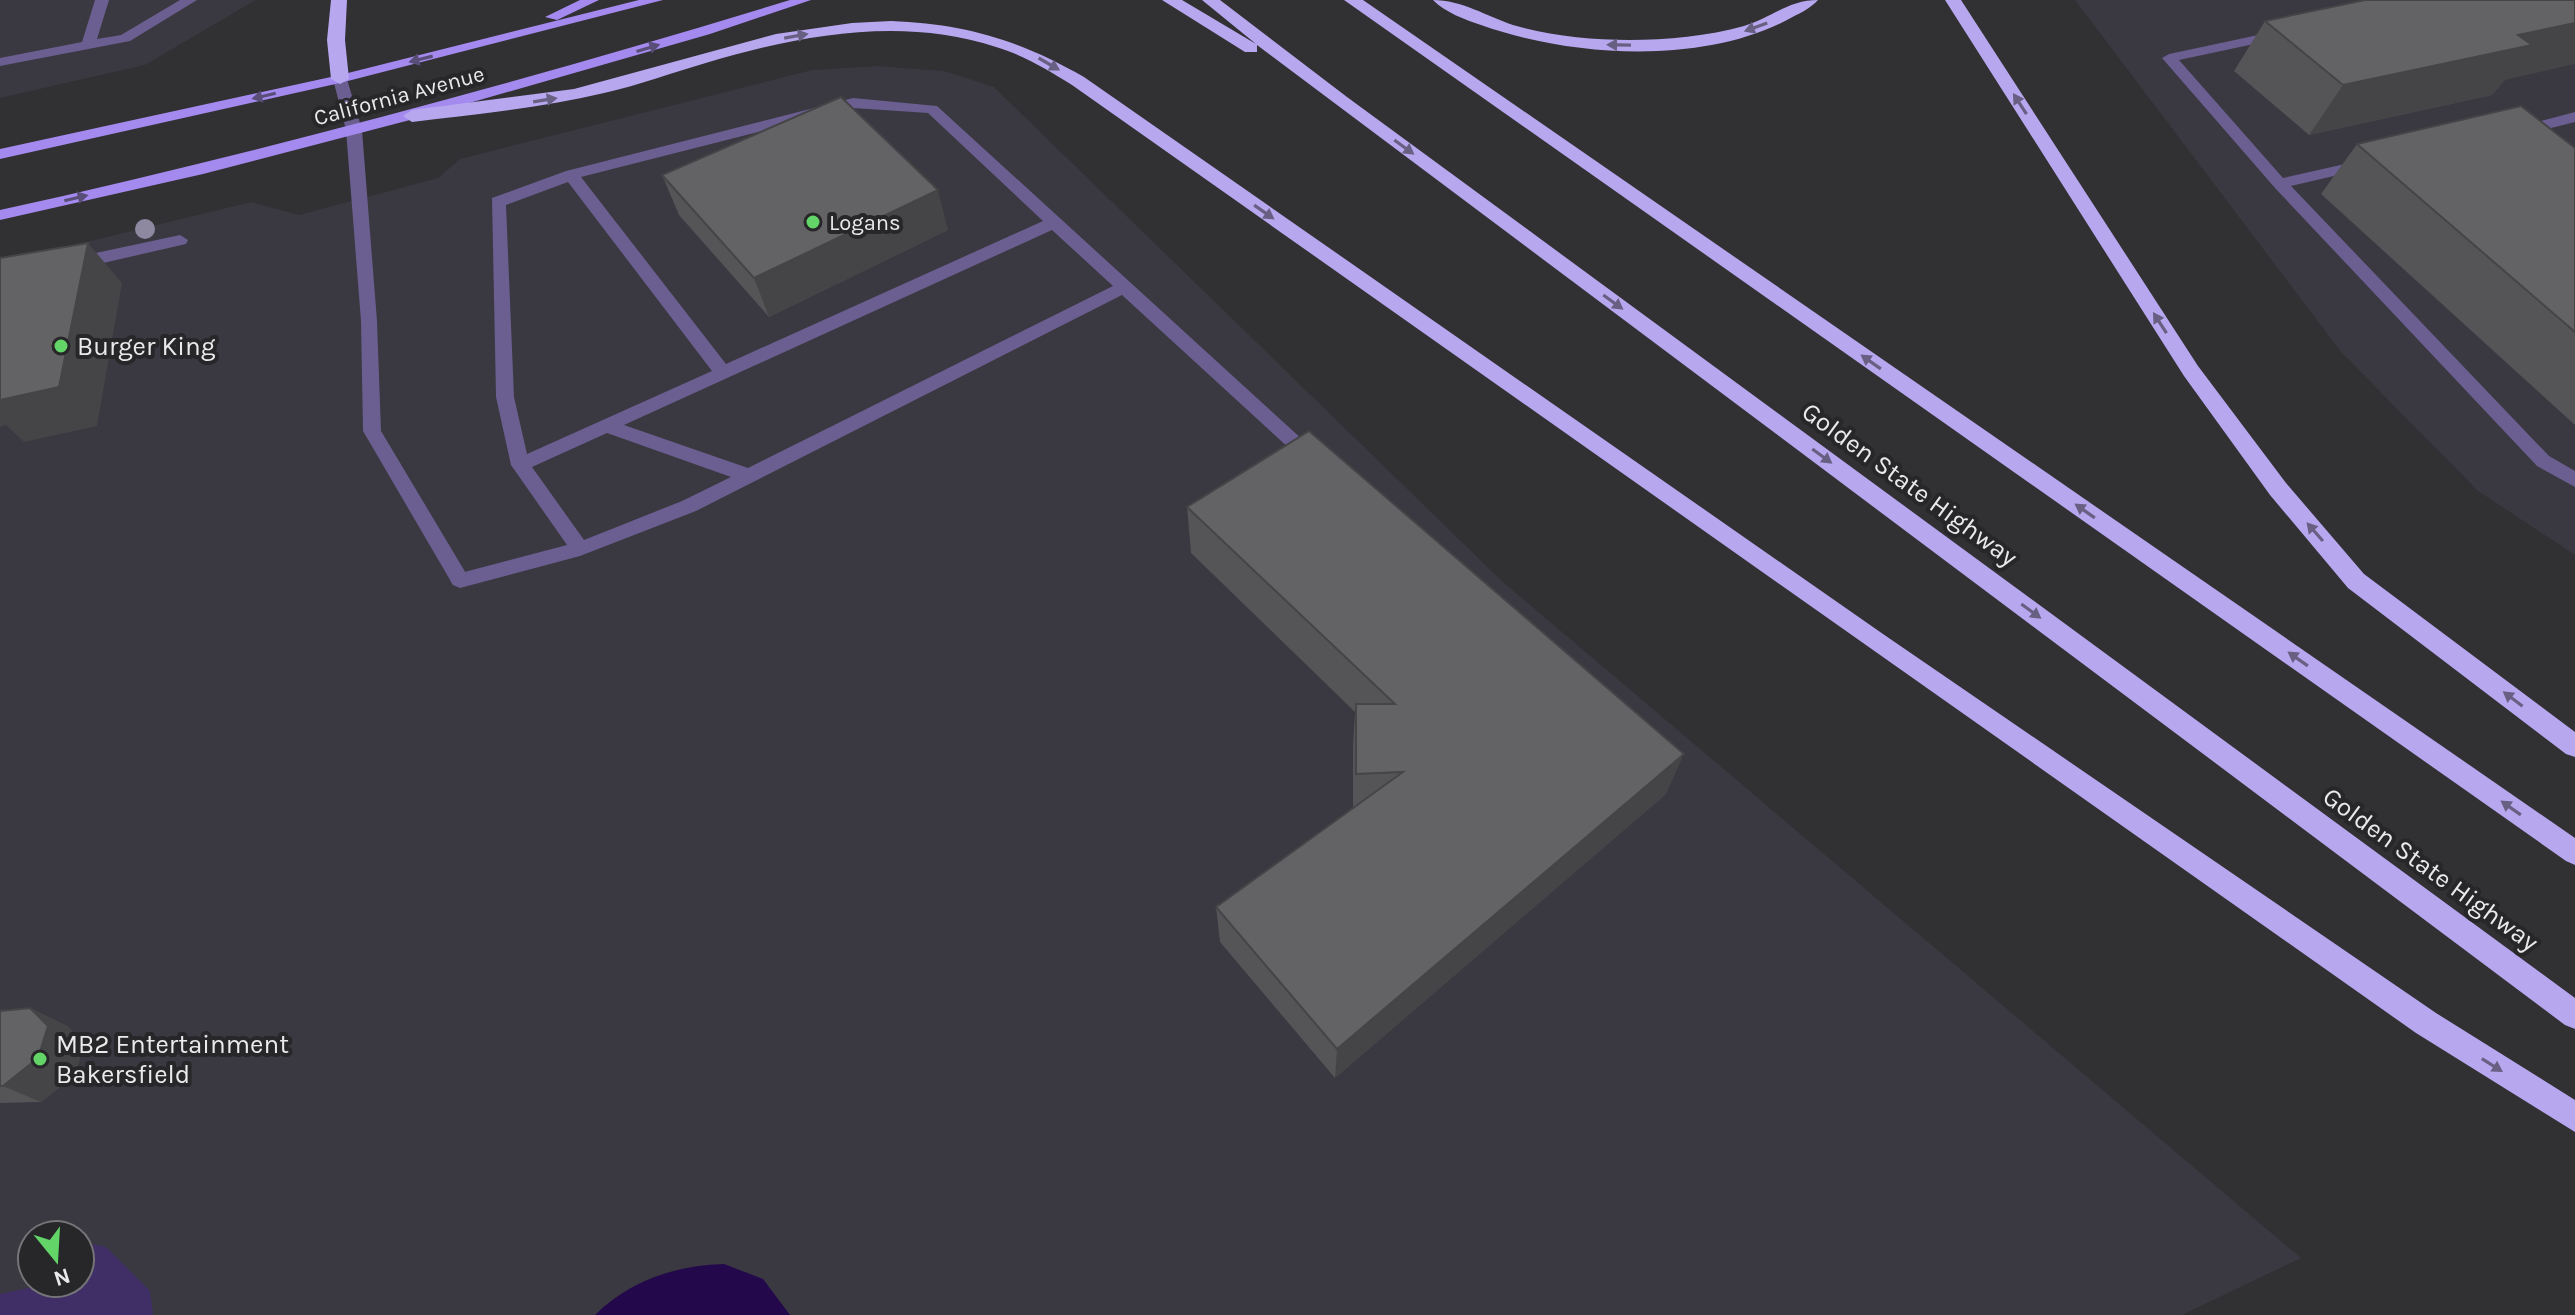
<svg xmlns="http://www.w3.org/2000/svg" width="2575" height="1315" font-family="Karla,sans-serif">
<rect width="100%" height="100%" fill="#313033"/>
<!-- built -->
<g fill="#3a3840" fill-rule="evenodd">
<polygon points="0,0 256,0 145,65 0,98"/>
<polygon points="2075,0 2575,0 2575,555 2478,491 2341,352"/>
<path d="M878,66L944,71L994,87L1503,582L2301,1258L2182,1315H0V263L251,202L299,215L438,178L460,159L812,70ZM32,1235H80V1283H32Z"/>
</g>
<!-- green -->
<polygon fill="#3f2f66" points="93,1244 106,1247 150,1291 153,1315 0,1315 0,1294 51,1283 80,1283 80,1256"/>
<!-- water -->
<path fill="#23084b" d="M724,1264L763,1279L790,1315H595C629,1281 676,1265 724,1264Z"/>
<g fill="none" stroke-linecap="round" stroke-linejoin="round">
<!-- service -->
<g fill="#6a5f90" fill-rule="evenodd">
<polygon points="95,0 109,0 97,39 121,35 180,0 197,0 130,41 0,66 0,58 82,42"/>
<polygon points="2277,31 2284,35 2282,38 2179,60 2283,178 2363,160 2368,162 2368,168 2291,186 2549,456 2575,471 2575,487 2537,466 2275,188 2162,58 2169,54"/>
<path d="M853,98L937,106L1303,440L1306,445L1303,450H1291L1122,295L696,511L580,556L460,588L453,585L450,580L453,575L567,545L511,465L496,397L492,198L566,171ZM853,108L928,113L1043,221L726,364L581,177ZM568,182L712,371L527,454L514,397L506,205ZM1052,230L1113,286L748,468L624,425ZM607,433L731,477L682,501L584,540L532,467Z"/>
<polygon points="2575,112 2575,122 2547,129 2575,150 2575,162 2527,127 2530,124"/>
<polygon points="180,235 188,240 186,244 77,269 69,263 77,257"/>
</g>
<!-- minor -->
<polygon fill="#6a5f90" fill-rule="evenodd" points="340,75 347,79 362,130 377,321 381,431 470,580 467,585 453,585 363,431 361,321 346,130 333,79"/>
<!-- primary -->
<g fill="#a48aef" fill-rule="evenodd">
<polygon points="580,0 599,0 557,20 545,17"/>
<polygon points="639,0 663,0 340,83 0,159 0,149 340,75"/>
<path d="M790,0H811L710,34L410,120L203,174L0,220V210C266,151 529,80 790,0Z"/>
</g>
<!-- motorway -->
<g fill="#b7a7ef" fill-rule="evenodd">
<polygon points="331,0 347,0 345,40 349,79 340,84 331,79 327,40"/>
<polygon points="1162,0 1182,0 1256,44 1202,0 1220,0 1347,97 2575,998 2575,1029 2565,1025 1257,45 1257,52 1245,52"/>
<polygon points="1344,0 1363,0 2575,838 2575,865 2566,861"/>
<path d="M1433,0C1462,0 1486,16 1513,25C1550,36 1591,40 1629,40C1667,40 1708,36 1744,26C1772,17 1789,0 1818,0C1810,9 1798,14 1787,20C1701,65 1571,57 1481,25C1466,20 1444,12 1433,0Z"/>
<polygon points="1945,0 1961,0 2198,366 2286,483 2364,574 2575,732 2575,757 2566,754 2348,588 2270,495 2184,376"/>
<path d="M891,21C966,24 1019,40 1084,77L1883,634L2436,1013L2575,1100V1132L2416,1033L1072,85C1048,70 1023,55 996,47C902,16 801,35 709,62C674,72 640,85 604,93C541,108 476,114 412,122L403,116L412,110L574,89L776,34L852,23Z"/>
</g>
</g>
<!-- trees -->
<circle fill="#8e89a1" cx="145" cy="229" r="10"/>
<!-- wall -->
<g fill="#555457">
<polygon points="2265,21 2505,80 2492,95 2309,135 2234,71"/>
<polygon points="2357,144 2575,148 2575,425 2321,194"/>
<polygon points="662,175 948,230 769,317 679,215"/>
<polygon points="1187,507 1666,794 1335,1078 1220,942 1216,907 1353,808 1353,745 1355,712 1191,553"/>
<polygon points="30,1008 67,1026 84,1044 75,1075 41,1102 0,1103 0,1011"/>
</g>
<!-- shaded-wall -->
<g fill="#454547">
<polygon points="2575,23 2575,64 2505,80 2492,95 2309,135 2343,85 2518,35"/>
<polygon points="938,190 948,230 769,317 754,278"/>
<polygon points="88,243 122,283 97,426 24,442 6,425 0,427 0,393"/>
<polygon points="1684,754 1666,794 1335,1078 1337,1049"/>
<polygon points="30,1008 67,1026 84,1044 75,1075 41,1102 3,1086"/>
</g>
<!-- building -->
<g fill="#636265" stroke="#454547" stroke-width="2">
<polygon points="2365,0 2575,0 2575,23 2518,35 2532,45 2343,85 2265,21"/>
<polygon points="841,97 938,190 754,278 662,175"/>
<polygon points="2521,106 2575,148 2575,332 2357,144"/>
<polygon points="88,243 59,387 0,400 0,258"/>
<polygon points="1309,431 1684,754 1337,1049 1216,907 1403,772 1356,774 1356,704 1395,704 1187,507"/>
<polygon points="30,1008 48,1026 38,1058 3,1086 0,1086 0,1011"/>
</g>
<!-- one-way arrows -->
<defs><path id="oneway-solid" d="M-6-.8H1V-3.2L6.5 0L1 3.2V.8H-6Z" transform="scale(2)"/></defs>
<g fill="#686082">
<use href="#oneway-solid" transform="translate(1756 27) rotate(160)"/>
<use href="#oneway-solid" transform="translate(796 36) rotate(-10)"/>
<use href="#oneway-solid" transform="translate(1619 45) rotate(-179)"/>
<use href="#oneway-solid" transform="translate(1049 64) rotate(30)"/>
<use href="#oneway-solid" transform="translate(545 100) rotate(-9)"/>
<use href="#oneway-solid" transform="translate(2020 104) rotate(-123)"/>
<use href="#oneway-solid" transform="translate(1404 147) rotate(36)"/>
<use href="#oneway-solid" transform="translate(1264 212) rotate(35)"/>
<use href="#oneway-solid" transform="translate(1613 302) rotate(36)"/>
<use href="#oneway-solid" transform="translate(2160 323) rotate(-123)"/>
<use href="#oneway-solid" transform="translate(1871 362) rotate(-145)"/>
<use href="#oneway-solid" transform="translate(1822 456) rotate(36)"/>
<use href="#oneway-solid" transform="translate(2085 511) rotate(-145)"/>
<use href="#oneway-solid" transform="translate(2315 532) rotate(-131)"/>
<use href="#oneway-solid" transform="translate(2031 611) rotate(36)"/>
<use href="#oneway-solid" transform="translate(2298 659) rotate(-145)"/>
<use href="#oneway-solid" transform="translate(2513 699) rotate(-143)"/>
<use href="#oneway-solid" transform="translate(2511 808) rotate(-145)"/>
<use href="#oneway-solid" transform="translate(2492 1065) rotate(32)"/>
</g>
<g fill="#594e78">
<use href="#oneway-solid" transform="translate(648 48) rotate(-17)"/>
<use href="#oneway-solid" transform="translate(421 59) rotate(166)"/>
<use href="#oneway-solid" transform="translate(264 96) rotate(167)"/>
<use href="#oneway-solid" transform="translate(76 198) rotate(-13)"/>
</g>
<!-- markers -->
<g fill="#63d468" stroke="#272629" stroke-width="3">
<circle cx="813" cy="222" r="8"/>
<circle cx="61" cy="346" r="8"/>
<circle cx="40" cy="1059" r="8"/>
</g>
<g text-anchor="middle" stroke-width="8" stroke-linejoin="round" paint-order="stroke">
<!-- far-street labels -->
<g font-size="22" fill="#eaeaec" stroke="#272629">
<text transform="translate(399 95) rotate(-15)" y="8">California Avenue</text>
</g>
<!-- far-poi labels -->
<g font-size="22" fill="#eaeaec" stroke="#272629" text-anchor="start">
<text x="829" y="230">Logans</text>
</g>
<!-- poi labels -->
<g font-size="26" fill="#eaeaec" stroke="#272629" text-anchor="start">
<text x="77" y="355">Burger King</text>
<text x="56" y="1053">MB2 Entertainment<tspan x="56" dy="30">Bakersfield</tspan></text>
</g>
<!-- street labels -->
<g font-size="26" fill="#eaeaec" stroke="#272629">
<text transform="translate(1910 484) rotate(36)" y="9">Golden State Highway</text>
<text transform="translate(2431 869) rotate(36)" y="9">Golden State Highway</text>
</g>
</g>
<!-- north arrow -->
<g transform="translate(56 1259) rotate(162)"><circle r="38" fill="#272629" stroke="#757477" stroke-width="2"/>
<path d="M0-6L14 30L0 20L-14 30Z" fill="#63d468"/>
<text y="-12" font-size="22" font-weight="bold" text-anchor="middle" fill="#eaeaec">N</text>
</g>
</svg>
